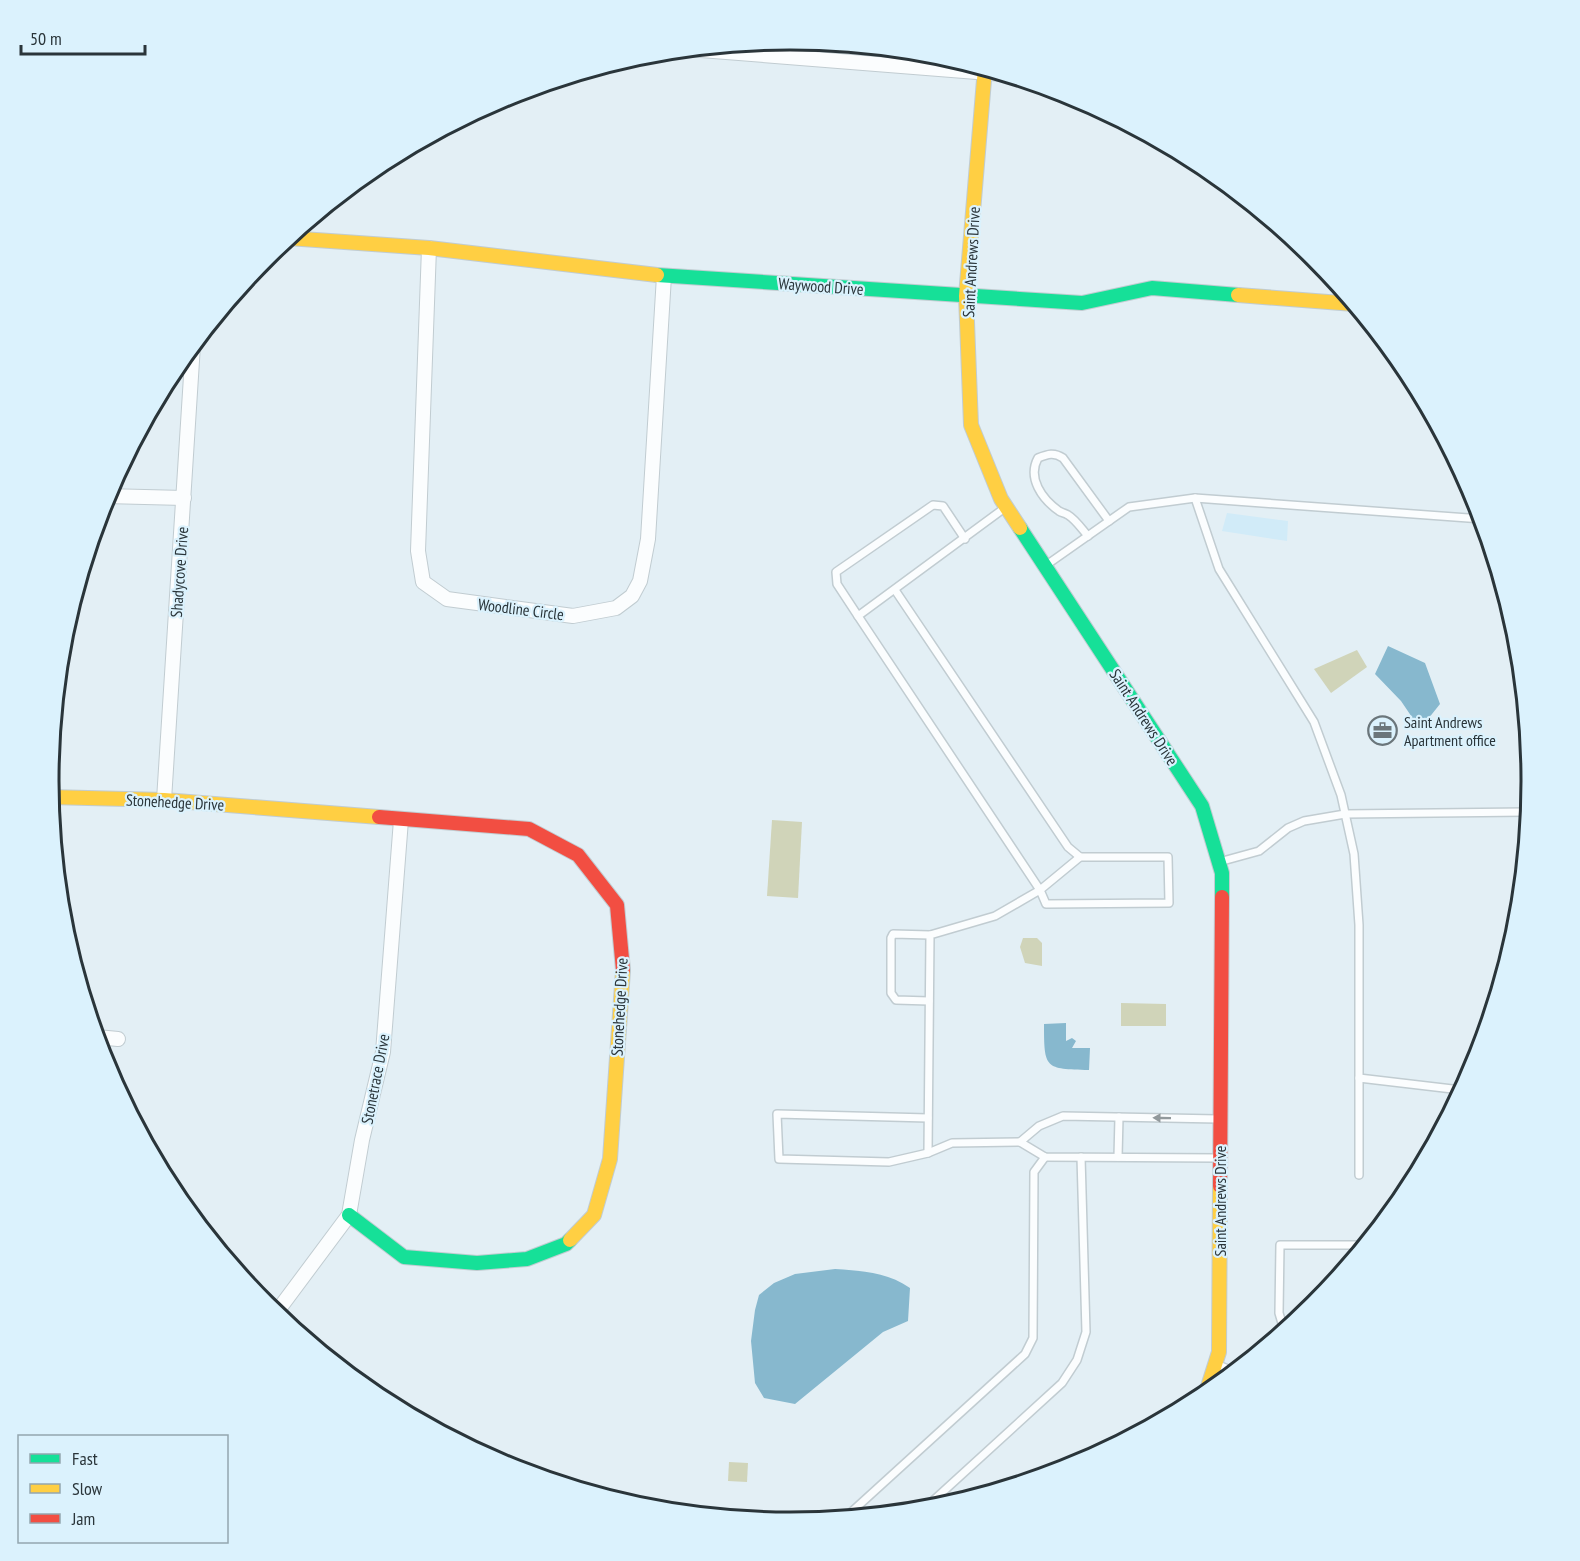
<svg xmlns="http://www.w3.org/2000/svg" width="1580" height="1561" font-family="'PT Sans Narrow',sans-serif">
<rect width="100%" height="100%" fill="#e3eff5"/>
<!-- built -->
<polygon fill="#d1ebf8" points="1227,513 1288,521 1287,541 1222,531"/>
<!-- green -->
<g fill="#d0d4b9">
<polygon points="1357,650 1367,667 1331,693 1314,669"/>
<polygon points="772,820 802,822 798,898 767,896"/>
<polygon points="1023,938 1037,938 1042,943 1042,966 1025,963 1020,947"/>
<polygon points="1121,1003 1166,1004 1166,1026 1121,1026"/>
<polygon points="729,1462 748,1463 747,1482 728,1481"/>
</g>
<!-- water -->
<g fill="#87b8ce">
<polygon points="1388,646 1425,663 1440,704 1420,729 1401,701 1375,674"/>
<path d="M1066,1023V1041L1072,1038L1076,1041L1072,1048H1090L1089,1070C1045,1069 1044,1069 1044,1024Z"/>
<path d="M835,1269C863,1271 887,1272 910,1288L908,1321L883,1332L795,1404L764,1398L755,1383L751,1341L755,1310L759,1295L774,1283L795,1274Z"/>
</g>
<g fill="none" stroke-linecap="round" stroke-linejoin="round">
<defs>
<g id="lane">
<polyline points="1195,498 1219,569 1314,722 1341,795 1354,854 1359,925 1359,1175"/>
<path d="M1088,536C1082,529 1075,519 1068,515C1065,513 1062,513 1059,511C1042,499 1027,478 1038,458C1048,454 1054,452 1063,458L1109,521"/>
<polyline points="1045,566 1129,507 1195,498 1482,519"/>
<polyline points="895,590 1068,847 1080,857"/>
<polyline points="858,616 837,584 836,572 933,505 943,506 965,539"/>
<polyline points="1219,862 1259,851 1288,828 1304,821 1345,814 1528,812"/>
<polyline points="929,1001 896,1000 891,993 891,938 893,934 930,935"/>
<polyline points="1359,1078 1461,1090"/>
<polyline points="928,1118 777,1114 779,1159 889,1162 928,1153 952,1143 1020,1142"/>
<polyline points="1218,1119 1063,1116 1039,1126 1020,1142 1045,1157 1219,1158"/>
<polyline points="928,1153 930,935 995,916 1040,890 1080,857 1168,857 1169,903 1046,904 1040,890 858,616 1006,507"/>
<polyline points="1118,1157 1119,1117"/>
<polyline points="1284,1330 1279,1313 1280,1245 1363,1245"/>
<polyline points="1216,1364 1233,1371"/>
<polyline points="924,1509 1062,1383 1077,1360 1086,1332 1081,1157"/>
<polyline points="847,1516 1025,1354 1033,1338 1034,1172 1045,1157"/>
</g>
<g id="street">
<polyline points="688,49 1002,74"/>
<polyline points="429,248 418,551 423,582 447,599 573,616 616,608 632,596 640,581 648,539 664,276"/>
<polyline points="105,496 184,498"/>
<polyline points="164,800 193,345"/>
<polyline points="97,1037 118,1039"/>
<polyline points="276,1313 349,1215 362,1140 383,1052 401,820"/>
</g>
<g id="fast">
<polyline points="657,275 1082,303 1152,288 1238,295"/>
<polyline points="1020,528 1202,806 1222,873 1222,897"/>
<polyline points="349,1215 404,1257 477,1263 527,1259 566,1244 570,1240"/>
</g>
<g id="slow">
<polyline points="985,68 966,296 971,425 1001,499 1020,528"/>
<polyline points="288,238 429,248 657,275"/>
<polyline points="1238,295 1354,304"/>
<polyline points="50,797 164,800 379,817"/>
<polyline points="570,1240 594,1215 610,1159 623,970"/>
<polyline points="1206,1393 1219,1352 1220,1186"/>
</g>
<g id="jam">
<polyline points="379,817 529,829 578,855 617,905 623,970"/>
<polyline points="1220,1186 1222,897"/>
</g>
</defs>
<!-- lane casing -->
<use href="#lane" stroke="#c1ccd1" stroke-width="10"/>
<!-- street casing -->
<use href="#street" stroke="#c1ccd1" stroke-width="16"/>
<!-- fast casing -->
<use href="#fast" stroke="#c1ccd1" stroke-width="16"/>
<!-- slow casing -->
<use href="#slow" stroke="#c1ccd1" stroke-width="16"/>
<!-- jam casing -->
<use href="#jam" stroke="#c1ccd1" stroke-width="16"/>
<!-- lane -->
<use href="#lane" stroke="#fbfdfe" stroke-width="7"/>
<!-- street -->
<use href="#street" stroke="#fbfdfe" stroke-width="14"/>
<!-- fast -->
<use href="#fast" stroke="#16e098" stroke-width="14"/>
<!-- slow -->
<use href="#slow" stroke="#ffcf43" stroke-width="14"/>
<!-- jam -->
<use href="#jam" stroke="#f24e42" stroke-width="14"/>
</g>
<!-- one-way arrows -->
<defs><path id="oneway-solid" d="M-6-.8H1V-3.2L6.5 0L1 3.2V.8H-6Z" transform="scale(1.5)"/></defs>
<use fill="#92999c" href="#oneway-solid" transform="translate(1162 1118) rotate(-179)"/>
<!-- icons -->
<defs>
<symbol id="office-ring" viewBox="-11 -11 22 22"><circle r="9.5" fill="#dbf2fd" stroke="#6b767b" stroke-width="1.5"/><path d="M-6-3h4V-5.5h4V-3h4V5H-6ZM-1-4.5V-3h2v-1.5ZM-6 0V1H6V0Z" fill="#6b767b"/></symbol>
</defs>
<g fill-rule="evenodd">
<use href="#office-ring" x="1366" y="714" width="33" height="33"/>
</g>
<g text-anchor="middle" stroke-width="4.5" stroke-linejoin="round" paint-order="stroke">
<!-- street labels -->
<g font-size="16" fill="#2a353a" stroke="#dbf2fd">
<text transform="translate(971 262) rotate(-87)" y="6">Saint Andrews Drive</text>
<text transform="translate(821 286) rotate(4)" y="6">Waywood Drive</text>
<text transform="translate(179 572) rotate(-86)" y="6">Shadycove Drive</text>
<text transform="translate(521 609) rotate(7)" y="6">Woodline Circle</text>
<text transform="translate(1144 717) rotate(57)" y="6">Saint Andrews Drive</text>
<text transform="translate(175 802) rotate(3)" y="6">Stonehedge Drive</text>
<text transform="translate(619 1007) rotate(-87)" y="6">Stonehedge Drive</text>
<text transform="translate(375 1079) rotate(-79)" y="6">Stonetrace Drive</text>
<text transform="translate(1220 1201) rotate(-90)" y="6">Saint Andrews Drive</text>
</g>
<!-- poi labels -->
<g font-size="16" fill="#2a353a" stroke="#dbf2fd" text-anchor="start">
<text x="1404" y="728">Saint Andrews<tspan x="1404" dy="18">Apartment office</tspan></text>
</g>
</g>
<!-- crop -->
<path d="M0 0H1580V1561H0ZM59 781a731 731 0 1 1 1462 0a731 731 0 1 1-1462 0Z" fill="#dbf2fd" fill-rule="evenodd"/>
<path fill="none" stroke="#2a353a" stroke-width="3" d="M59 781a731 731 0 1 1 1462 0a731 731 0 1 1-1462 0Z"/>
<!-- legend -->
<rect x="18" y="1435" width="210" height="108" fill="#dbf2fd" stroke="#94a6af" stroke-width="1.5"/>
<rect x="30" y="1454" width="30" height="9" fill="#16e098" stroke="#94a6af" stroke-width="1.5"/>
<text x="72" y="1465" font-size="18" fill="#2a353a">Fast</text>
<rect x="30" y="1484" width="30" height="9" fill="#ffcf43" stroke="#94a6af" stroke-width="1.5"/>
<text x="72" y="1495" font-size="18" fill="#2a353a">Slow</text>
<rect x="30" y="1514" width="30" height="9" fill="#f24e42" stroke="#94a6af" stroke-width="1.5"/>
<text x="72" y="1525" font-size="18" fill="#2a353a">Jam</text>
<!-- scale -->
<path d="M21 45v9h124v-9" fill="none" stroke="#2a353a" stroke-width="3"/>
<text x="30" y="45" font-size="18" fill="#2a353a" stroke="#dbf2fd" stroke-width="4.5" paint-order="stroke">50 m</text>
</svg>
